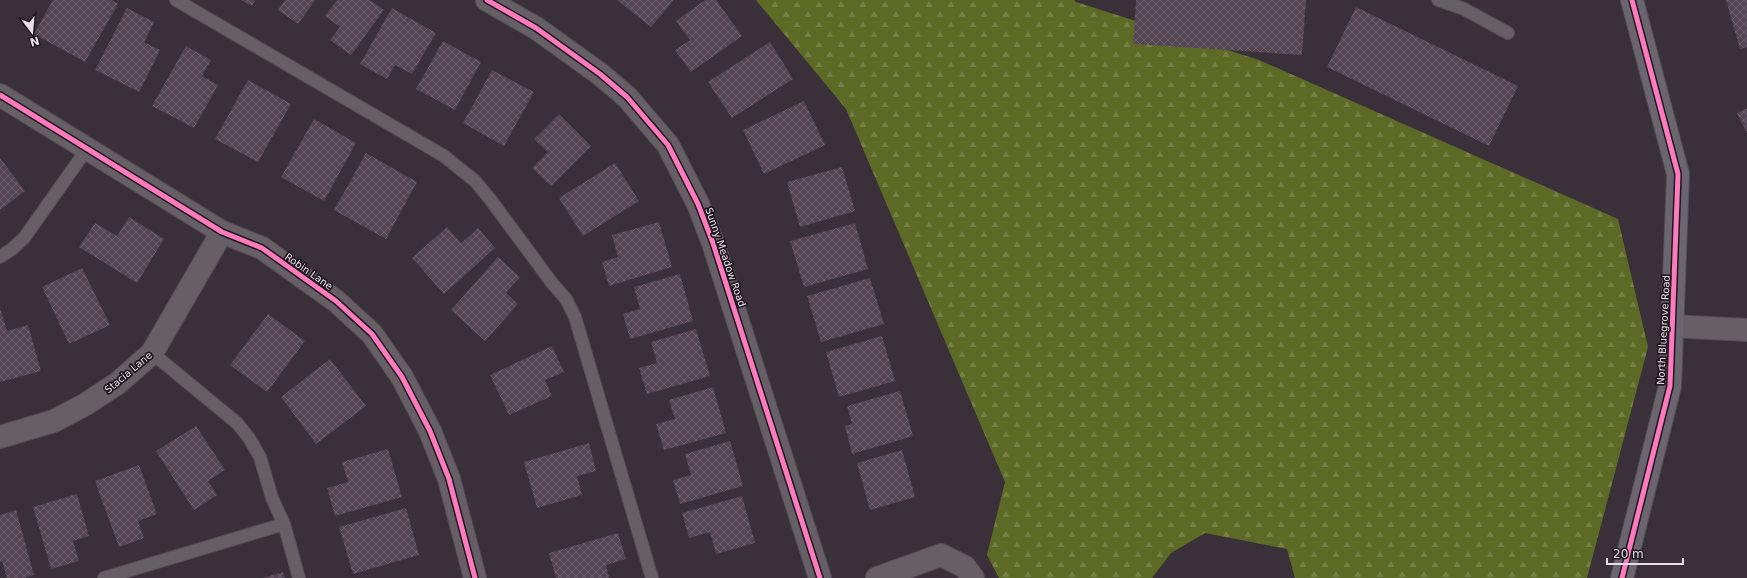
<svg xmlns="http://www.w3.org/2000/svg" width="1747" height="578" font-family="'DejaVu Sans',sans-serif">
<defs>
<pattern id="forest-firs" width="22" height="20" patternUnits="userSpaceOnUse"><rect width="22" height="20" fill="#5d6a25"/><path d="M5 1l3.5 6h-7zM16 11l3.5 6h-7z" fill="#747f45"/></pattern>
<pattern id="building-cross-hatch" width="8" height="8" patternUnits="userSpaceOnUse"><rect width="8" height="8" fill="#544553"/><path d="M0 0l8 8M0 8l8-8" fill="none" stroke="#6d5f6c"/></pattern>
</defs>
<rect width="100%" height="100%" fill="#3a303a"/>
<!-- forest -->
<polygon fill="url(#forest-firs)" points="756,0 1074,0 1076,2 1259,60 1618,219 1648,347 1587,578 1295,578 1287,549 1205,533 1171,553 1152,578 999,578 987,555 1005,482 846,109"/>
<!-- building -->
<g fill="url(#building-cross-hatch)">
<polygon points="53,0 111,0 118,4 85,62 34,34"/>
<polygon points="241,0 255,0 252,6"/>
<polygon points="285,0 315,0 298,24 278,10"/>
<polygon points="337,0 370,0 384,10 351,55 330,40 340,27 325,16"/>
<polygon points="617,0 674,0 651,27"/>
<polygon points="705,0 716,0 742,36 691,72 675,50 690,40 676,21"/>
<polygon points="1136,0 1306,0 1302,55 1133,44"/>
<polygon points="1726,0 1747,0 1747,47 1740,49"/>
<polygon points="1356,7 1518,86 1489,146 1327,67"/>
<polygon points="127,8 154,22 144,42 160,50 139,92 95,70"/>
<polygon points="392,8 436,33 412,74 395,65 387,79 360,64"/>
<polygon points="443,41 481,62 455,110 416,89"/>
<polygon points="770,42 793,79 732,118 708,82"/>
<polygon points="186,46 211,60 202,76 218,85 194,128 152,106"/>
<polygon points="492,70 534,92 504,146 463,123"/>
<polygon points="248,80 291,104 258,162 215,139"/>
<polygon points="804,101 825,145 764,174 743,130"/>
<polygon points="1747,108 1747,133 1737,113"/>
<polygon points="559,114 591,146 551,186 532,168 548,152 534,139"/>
<polygon points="314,119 356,143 324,201 281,177"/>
<polygon points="366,153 417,182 386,239 334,210"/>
<polygon points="0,158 25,191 0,210"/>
<polygon points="615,163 639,201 583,236 559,198"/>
<polygon points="842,167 855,211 800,227 787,182"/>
<polygon points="129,217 164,239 137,283 79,247 95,223 117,236"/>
<polygon points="659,222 672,267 609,286 602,262 618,257 612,235"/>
<polygon points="855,223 868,269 804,287 790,241"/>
<polygon points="447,227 461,243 478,228 495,248 444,294 412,258"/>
<polygon points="498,257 520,277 506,293 518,304 485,341 451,310"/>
<polygon points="82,268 110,325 69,344 42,287"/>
<polygon points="680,274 693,321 630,339 623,314 640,309 634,287"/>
<polygon points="870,278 884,324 821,342 807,296"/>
<polygon points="0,308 7,331 28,325 41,371 0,382"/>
<polygon points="268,314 305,341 267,392 230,365"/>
<polygon points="696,329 710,376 647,394 639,368 657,363 651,342"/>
<polygon points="882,336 895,381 839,397 826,352"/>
<polygon points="552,346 564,372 545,380 552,396 509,415 490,375"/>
<polygon points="330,359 366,406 316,444 281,397"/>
<polygon points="713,387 726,433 664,450 656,424 675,419 669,400"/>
<polygon points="900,391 913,436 852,454 845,426 852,424 847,406"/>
<polygon points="196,426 225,470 208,481 217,495 194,510 156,451"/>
<polygon points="730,441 743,486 680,504 673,480 691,475 685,454"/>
<polygon points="589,443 596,471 577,476 582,495 537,508 524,462"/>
<polygon points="388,449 402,497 335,516 327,488 348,482 342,462"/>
<polygon points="902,450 915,497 870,510 857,463"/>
<polygon points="139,465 157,514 138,521 144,538 119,547 95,481"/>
<polygon points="77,494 89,536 73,541 79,561 51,569 33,507"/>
<polygon points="742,496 755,543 716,554 710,532 689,538 682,513"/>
<polygon points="406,508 419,555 353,574 339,527"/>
<polygon points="16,510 34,575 23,578 7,578 2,561 0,562 0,515"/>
<polygon points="618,533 626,559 606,565 609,578 556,578 549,553"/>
<polygon points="283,572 285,578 263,578"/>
</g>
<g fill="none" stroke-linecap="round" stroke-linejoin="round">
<defs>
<g id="lane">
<polyline points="176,0 444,156 475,181 490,199 552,283 566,299 575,317 652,578"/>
<polyline points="1438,0 1464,9 1508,33"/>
<polyline points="0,257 12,249 24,238 87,149"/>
<polyline points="152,353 237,423 249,438 260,457 272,498 284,524 299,578"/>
<polyline points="104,578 284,524"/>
</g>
<g id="street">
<polyline points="487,0 536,28 600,74 627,97 668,145 698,204 713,243 820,578"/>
<polyline points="0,95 222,232 262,248 336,301 372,334 402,377 430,431 449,479 475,578"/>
<polyline points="1672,326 1747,330"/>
<polyline points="0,437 54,421 86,404 118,383 152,353 222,232"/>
<polyline points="877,578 941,555 965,567 973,578"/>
</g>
<polyline id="secondary" points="1622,578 1670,386 1678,174 1632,0"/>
</defs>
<!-- lane casing -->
<use href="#lane" stroke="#554d55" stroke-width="14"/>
<!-- street casing -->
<use href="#street" stroke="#554d55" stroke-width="24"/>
<!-- secondary casing -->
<use href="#secondary" stroke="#554d55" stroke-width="24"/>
<!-- lane -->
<use href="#lane" stroke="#665f66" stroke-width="12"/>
<!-- street -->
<use href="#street" stroke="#665f66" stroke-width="22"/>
<!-- secondary -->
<use href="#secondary" stroke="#6a656f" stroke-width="22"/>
<defs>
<g id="cycleway">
<polyline points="487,0 536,28 600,74 627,97 668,145 698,204 713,243 820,578"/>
<polyline points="0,95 222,232 262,248 336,301 372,334 402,377 430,431 449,479 475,578"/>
<polyline points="1622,578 1670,386 1678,174 1632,0"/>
</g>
</defs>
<!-- cycleway casing -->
<use href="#cycleway" stroke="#201820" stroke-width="8"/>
<!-- cycleway -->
<use href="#cycleway" stroke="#fd7abc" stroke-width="5"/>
</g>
<g text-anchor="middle" stroke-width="3.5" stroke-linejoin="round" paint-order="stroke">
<!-- street labels -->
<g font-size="10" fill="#eadfe9" stroke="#201820">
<text transform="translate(726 257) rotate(71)" y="4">Sunny Meadow Road</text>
<text transform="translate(309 271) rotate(35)" y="4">Robin Lane</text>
<text transform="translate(1663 330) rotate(-87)" y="4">North Bluegrove Road</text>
<text transform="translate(128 372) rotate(-40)" y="4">Stacia Lane</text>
</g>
</g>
<!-- north arrow -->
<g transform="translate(32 32) rotate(164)" stroke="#201820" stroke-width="3" paint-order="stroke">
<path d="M0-3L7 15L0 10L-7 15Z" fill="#eadfe9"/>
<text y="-6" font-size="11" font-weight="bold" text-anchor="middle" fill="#eadfe9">N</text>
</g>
<!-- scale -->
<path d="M1607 558v6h76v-6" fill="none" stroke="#eadfe9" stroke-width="2"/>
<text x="1613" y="558" font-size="12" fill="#eadfe9" stroke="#201820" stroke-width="3" paint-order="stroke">20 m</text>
</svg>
